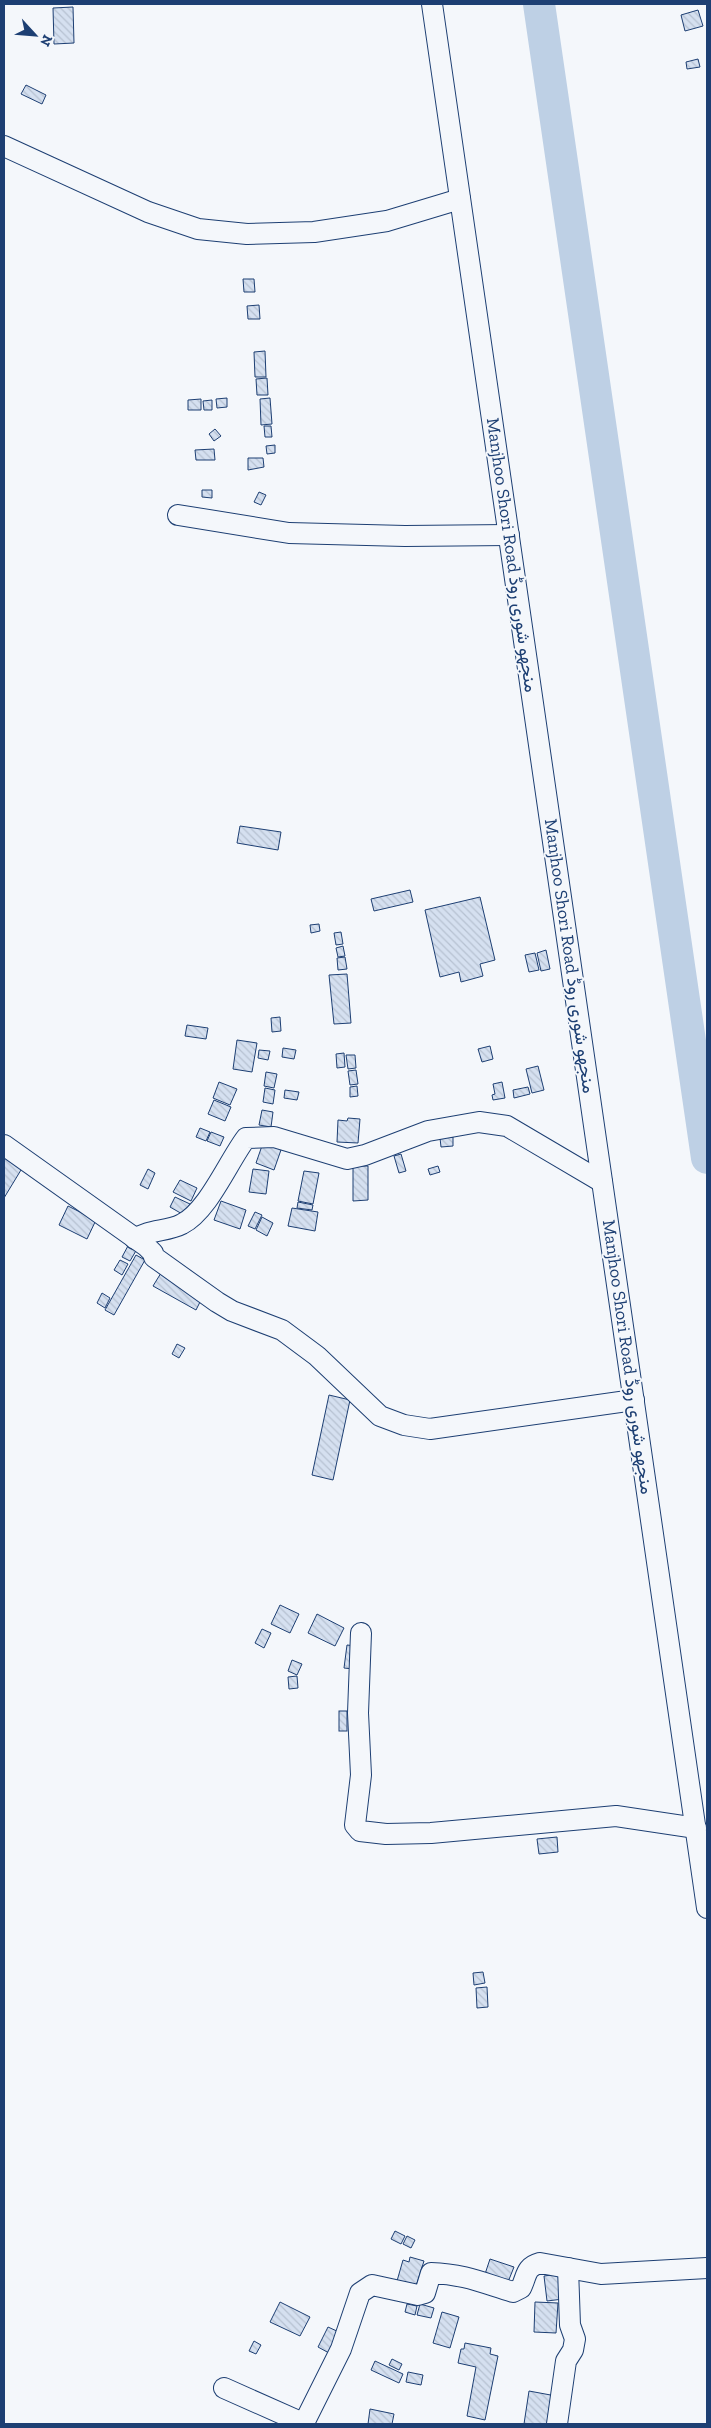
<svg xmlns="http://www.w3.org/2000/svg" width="711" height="2428" font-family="'Zilla Slab',Vazirmatn,serif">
<defs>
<pattern id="building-back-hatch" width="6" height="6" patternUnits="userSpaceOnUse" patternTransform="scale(1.25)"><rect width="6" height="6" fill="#d5e0f0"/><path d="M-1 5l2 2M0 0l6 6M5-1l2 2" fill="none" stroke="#b6c1d1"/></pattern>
</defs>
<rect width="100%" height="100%" fill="#f4f7fb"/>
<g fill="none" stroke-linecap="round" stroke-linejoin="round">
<!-- river -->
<polyline stroke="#bed0e5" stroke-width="32" points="539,4 707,1158"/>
</g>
<!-- building -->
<g fill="url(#building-back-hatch)" stroke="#1d3f73">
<polygon points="73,7 74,43 54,44 53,8"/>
<polygon points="698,10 703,26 685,31 681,15"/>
<polygon points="698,59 700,67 687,69 686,62"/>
<polygon points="26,85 46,95 42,104 21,94"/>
<polygon points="243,279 254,279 255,292 244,292"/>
<polygon points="259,305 260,319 248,319 247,306"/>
<polygon points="265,351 266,377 255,377 254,352"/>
<polygon points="267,378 268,395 257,395 256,379"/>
<polygon points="227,398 227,407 217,408 216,399"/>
<polygon points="270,398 272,424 261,425 260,399"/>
<polygon points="201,399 201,410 188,410 188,400"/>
<polygon points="212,400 212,410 204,410 203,401"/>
<polygon points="264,426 271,426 272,437 265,437"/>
<polygon points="215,429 221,436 214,441 209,434"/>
<polygon points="275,445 275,453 267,454 266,446"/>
<polygon points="214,449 215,460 196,460 195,450"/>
<polygon points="248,458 263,458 264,467 248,470"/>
<polygon points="202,490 212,490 212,498 202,497"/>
<polygon points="259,492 266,495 261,505 254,502"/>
<polygon points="240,826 281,832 278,850 237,843"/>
<polygon points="410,890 413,902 374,911 371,899"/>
<polygon points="480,897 495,960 480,964 483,976 461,982 459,972 440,977 425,910"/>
<polygon points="319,924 320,931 311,933 310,925"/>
<polygon points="341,932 343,944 336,945 334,933"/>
<polygon points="343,946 345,956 338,957 336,948"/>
<polygon points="546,950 550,969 541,971 537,953"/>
<polygon points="535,953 539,970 529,972 525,955"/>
<polygon points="345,957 347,969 338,970 337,958"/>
<polygon points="347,974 351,1023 334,1024 329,975"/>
<polygon points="280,1017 281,1031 272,1032 271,1018"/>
<polygon points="187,1025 208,1028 206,1039 185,1036"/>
<polygon points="237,1040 257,1043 252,1072 233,1069"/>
<polygon points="490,1046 493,1059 482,1062 478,1049"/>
<polygon points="283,1048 296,1050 294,1059 282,1057"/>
<polygon points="259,1050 270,1051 268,1060 258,1058"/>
<polygon points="344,1053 345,1067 337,1068 336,1054"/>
<polygon points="346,1055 355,1055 356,1068 348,1069"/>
<polygon points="538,1066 544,1090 532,1093 526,1069"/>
<polygon points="356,1070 358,1084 350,1085 348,1071"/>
<polygon points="266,1072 277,1074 274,1088 264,1086"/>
<polygon points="219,1082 237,1089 230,1105 213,1098"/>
<polygon points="502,1082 505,1098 493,1100 492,1095 495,1094 493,1084"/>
<polygon points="357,1086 358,1096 350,1097 350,1087"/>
<polygon points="528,1087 530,1094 514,1098 513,1090"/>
<polygon points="265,1088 275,1090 273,1104 263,1102"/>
<polygon points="285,1090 299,1092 297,1100 284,1098"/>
<polygon points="214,1100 231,1107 225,1121 208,1114"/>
<polygon points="262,1110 273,1112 271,1127 259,1125"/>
<polygon points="348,1118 360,1119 358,1143 337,1142 338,1120 347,1121"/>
<polygon points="200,1128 210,1132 206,1141 196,1137"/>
<polygon points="211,1132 224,1137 220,1146 207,1141"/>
<polygon points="453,1137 453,1146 441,1147 440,1138"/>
<polygon points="264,1140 282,1147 274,1170 256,1163"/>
<polygon points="4,1153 24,1165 4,1198"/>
<polygon points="401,1154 406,1171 399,1173 394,1156"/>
<polygon points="353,1166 368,1166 368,1200 353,1201"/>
<polygon points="438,1166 440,1172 430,1175 428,1169"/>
<polygon points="148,1169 155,1173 148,1189 140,1185"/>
<polygon points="253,1169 269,1171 266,1194 249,1192"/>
<polygon points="304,1171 319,1173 313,1204 298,1201"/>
<polygon points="180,1180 197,1188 191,1201 173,1192"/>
<polygon points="175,1197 190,1204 184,1215 170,1207"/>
<polygon points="221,1201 246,1210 240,1229 214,1220"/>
<polygon points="298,1202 313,1205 312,1210 297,1208"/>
<polygon points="68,1206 96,1220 87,1239 59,1225"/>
<polygon points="292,1208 318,1212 315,1231 288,1226"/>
<polygon points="255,1212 262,1215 255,1229 248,1226"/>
<polygon points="262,1217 273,1223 267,1236 256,1230"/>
<polygon points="129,1244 137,1249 130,1261 122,1257"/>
<polygon points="136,1255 145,1260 114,1315 105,1310"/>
<polygon points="120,1260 128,1264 122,1275 114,1270"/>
<polygon points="161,1273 203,1296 196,1310 153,1286"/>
<polygon points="102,1293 110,1298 105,1308 97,1303"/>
<polygon points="177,1344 185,1348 179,1358 172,1354"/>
<polygon points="329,1395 350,1400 333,1480 312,1475"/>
<polygon points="280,1605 299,1614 290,1633 271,1624"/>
<polygon points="317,1614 344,1628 335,1646 308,1633"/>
<polygon points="262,1629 271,1633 264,1648 255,1643"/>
<polygon points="347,1645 356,1646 353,1669 344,1668"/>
<polygon points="292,1660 302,1664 297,1675 288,1671"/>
<polygon points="297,1676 298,1688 289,1689 288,1677"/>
<rect x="339" y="1711" width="8" height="20"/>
<polygon points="557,1837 558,1852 539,1854 537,1839"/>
<polygon points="483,1972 485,1983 474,1985 473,1973"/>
<polygon points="487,1987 488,2007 477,2008 476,1988"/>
<polygon points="395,2231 405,2236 401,2244 391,2239"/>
<polygon points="407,2236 415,2240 411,2248 403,2244"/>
<polygon points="410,2257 424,2261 416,2286 397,2281 403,2260 409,2262"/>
<polygon points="490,2259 514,2267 508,2282 485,2274"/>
<polygon points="560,2274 563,2299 547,2301 544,2276"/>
<polygon points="280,2302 310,2317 300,2336 270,2322"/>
<polygon points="535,2302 558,2303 556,2333 534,2332"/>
<polygon points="407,2304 417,2306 415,2315 405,2312"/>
<polygon points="420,2304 434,2308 431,2318 417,2315"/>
<polygon points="442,2312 459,2317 450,2348 433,2343"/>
<polygon points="328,2327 339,2332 329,2353 318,2347"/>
<polygon points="254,2341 261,2345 256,2354 249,2351"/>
<polygon points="465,2343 491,2348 490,2354 498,2356 485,2420 467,2416 476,2367 458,2363 461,2349 464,2349"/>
<polygon points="392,2359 402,2364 399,2370 389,2365"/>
<polygon points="375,2361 403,2374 399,2383 371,2370"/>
<polygon points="408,2372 423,2375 421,2385 406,2382"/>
<polygon points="529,2391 556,2396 552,2424 524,2424"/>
<polygon points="370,2409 394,2414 392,2424 368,2424"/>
</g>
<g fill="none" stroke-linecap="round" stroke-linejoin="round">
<defs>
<g id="minor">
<polyline points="432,4 707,1908"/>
<polyline points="4,146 148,212 198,229 247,234 314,232 387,221 460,199"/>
<polyline points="178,515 289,533 405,536 509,535"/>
<polyline points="4,1145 146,1246 153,1253 154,1257 217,1302 232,1311 282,1330 317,1356 380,1416 404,1425 430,1429 634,1400"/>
<path d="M135,1239C149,1229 167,1232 182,1224C208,1211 228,1162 246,1138L274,1137L347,1159L365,1155L428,1131L479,1122L507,1126L602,1182"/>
<polyline points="361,1633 358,1713 361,1775 355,1825 360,1831 386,1834 431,1833 616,1816 696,1828"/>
<polyline points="224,2388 305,2424"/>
<path d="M304,2423L341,2349L360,2293L372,2285L418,2295L425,2293L431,2273C464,2274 483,2283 513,2292L521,2288C527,2276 525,2267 540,2263L601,2274L707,2268"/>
<polyline points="557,2424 566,2361 573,2350 575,2339 570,2325 568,2268"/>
</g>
</defs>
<!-- minor casing -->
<use href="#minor" stroke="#1d3f73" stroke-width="22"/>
<!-- minor -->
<use href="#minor" stroke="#f4f7fb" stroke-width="20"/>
</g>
<g text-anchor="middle" stroke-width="4" stroke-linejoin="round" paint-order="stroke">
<!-- street labels -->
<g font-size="18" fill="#1d3f73" stroke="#f4f7fb">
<text transform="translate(512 555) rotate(82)" y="6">Manjhoo Shori Road منجھو شوری روڈ</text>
<text transform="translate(570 956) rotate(82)" y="6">Manjhoo Shori Road منجھو شوری روڈ</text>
<text transform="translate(628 1357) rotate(82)" y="6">Manjhoo Shori Road منجھو شوری روڈ</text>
</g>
</g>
<!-- border -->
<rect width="711" height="2428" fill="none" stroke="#1d3f73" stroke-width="10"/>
<!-- north arrow -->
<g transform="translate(35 35) rotate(116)" stroke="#f4f7fb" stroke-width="4" paint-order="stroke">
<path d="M0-4L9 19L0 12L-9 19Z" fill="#1d3f73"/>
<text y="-8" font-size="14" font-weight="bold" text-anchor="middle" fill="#1d3f73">N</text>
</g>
</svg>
